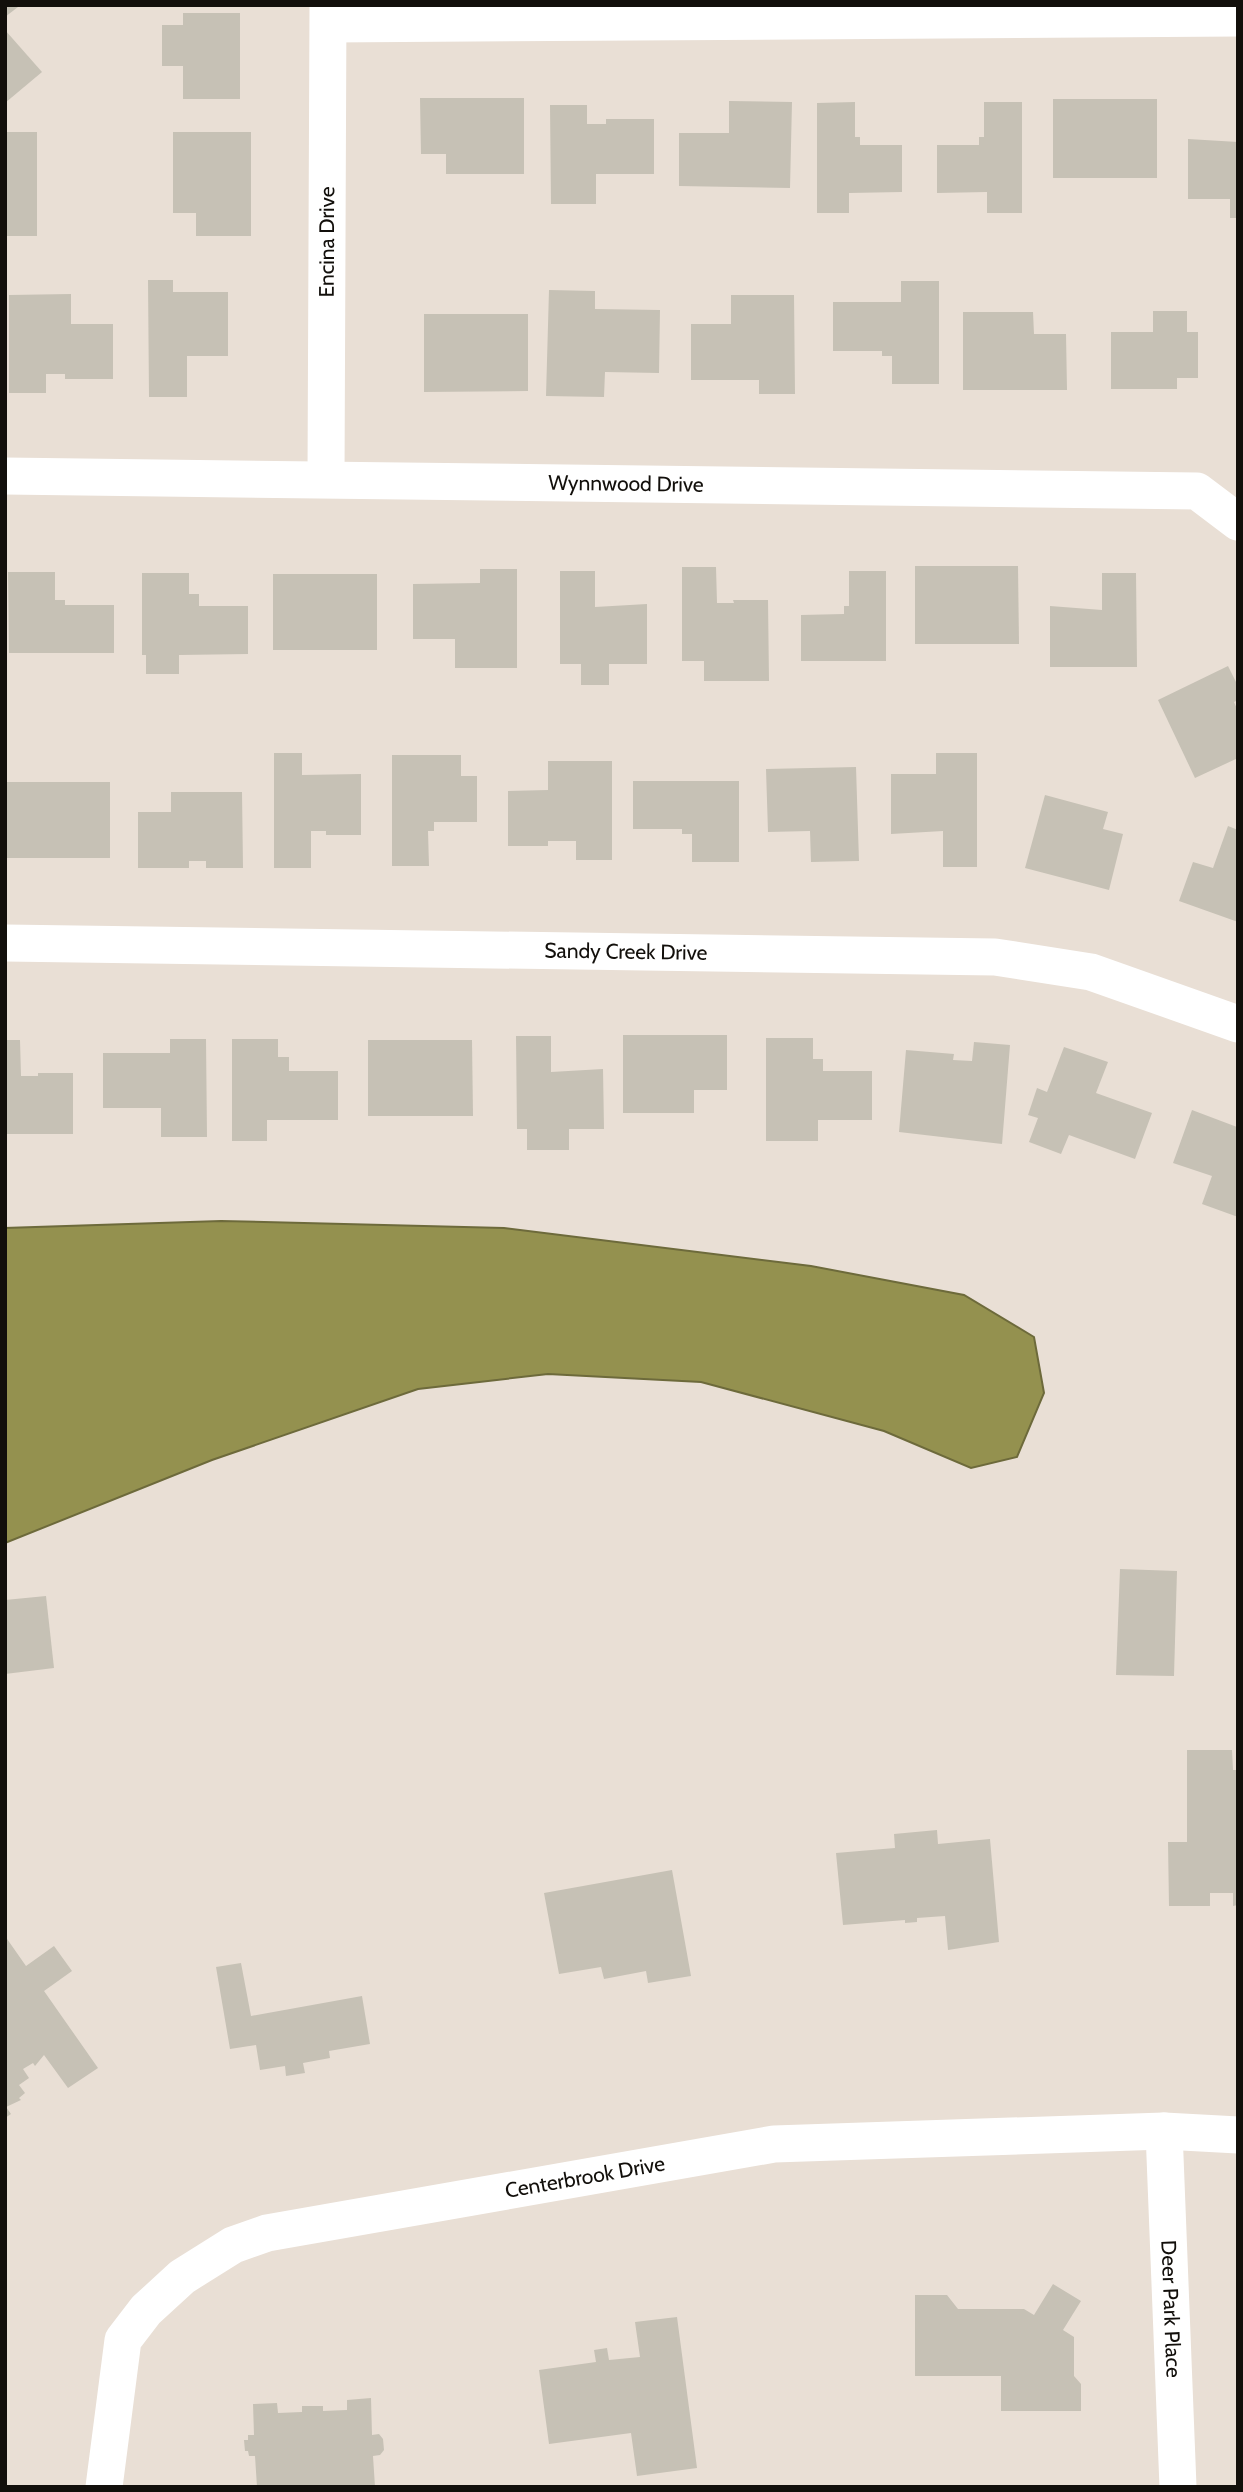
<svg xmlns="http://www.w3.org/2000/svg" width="1243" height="2492" font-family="Cabin,sans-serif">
<rect width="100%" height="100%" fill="#e9dfd5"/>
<!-- water -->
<polygon fill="#94914f" stroke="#6d6a3b" stroke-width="2" points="221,1221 504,1228 811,1266 964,1295 1034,1337 1044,1393 1017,1457 971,1468 884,1431 701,1382 548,1374 418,1389 212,1460 5,1543 5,1228"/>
<!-- building -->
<g fill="#c6c1b5">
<polygon points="5,5 16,5 18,7 5,17"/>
<polygon points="183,13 240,13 240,99 183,99 183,66 162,66 162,25 183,25"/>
<polygon points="5,30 42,72 5,103"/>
<polygon points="420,98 524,98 524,174 446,174 446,154 421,154"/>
<rect x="1053" y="99" width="104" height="79"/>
<polygon points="729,101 792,102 790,188 679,186 679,133 729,133"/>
<polygon points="855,102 855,137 860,137 860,145 902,145 902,192 849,193 849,213 817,213 817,103"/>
<polygon points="984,102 1022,102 1022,213 987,213 987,192 937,193 937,145 979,145 979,137 984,137"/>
<polygon points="550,105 587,105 587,124 606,124 606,119 654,119 654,174 596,174 596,204 551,204"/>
<rect x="5" y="132" width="32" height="104"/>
<polygon points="173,132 251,132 251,236 196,236 196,213 173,213"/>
<polygon points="1188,139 1238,142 1238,218 1230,218 1230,199 1188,199"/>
<polygon points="148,280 173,280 173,292 228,292 228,356 187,356 187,397 149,397"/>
<polygon points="901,281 939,281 939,384 892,384 892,356 882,356 882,351 833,351 833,302 901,302"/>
<polygon points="549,290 595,291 595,309 660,310 659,373 605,372 604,397 546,396"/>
<polygon points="71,294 71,324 113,324 113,379 65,379 65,374 46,374 46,393 9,393 9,295"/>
<polygon points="731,295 794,295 795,394 759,394 759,380 691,380 691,324 731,324"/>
<polygon points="1153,311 1187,311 1187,332 1198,332 1198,378 1177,378 1177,389 1111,389 1111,332 1153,332"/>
<polygon points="963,312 1033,312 1034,334 1066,334 1067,390 963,390"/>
<polygon points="424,314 528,314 528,391 424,392"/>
<polygon points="915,566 1018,566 1019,644 915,644"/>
<polygon points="682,567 716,567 717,603 734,603 733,600 768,600 769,681 704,681 704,661 682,661"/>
<polygon points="480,569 517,569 517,668 455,668 455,639 413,639 413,584 480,583"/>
<polygon points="560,571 595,571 595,607 647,604 647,664 609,664 609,685 581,685 581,664 560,664"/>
<polygon points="849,571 886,571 886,661 801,661 801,615 844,614 844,606 849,606"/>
<polygon points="8,572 55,572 55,600 65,600 65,605 114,605 114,653 9,653"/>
<polygon points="142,573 189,573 189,594 199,594 199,606 248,606 248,654 179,655 179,674 146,674 146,655 142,655"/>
<polygon points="1102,573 1136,573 1137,667 1050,667 1050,606 1102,610"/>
<rect x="273" y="574" width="104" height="76"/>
<polygon points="1228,666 1238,686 1238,700 1234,702 1238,711 1238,758 1195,778 1158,700"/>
<polygon points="274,753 302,753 302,775 361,774 361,835 326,835 326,831 311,831 311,868 274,868"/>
<polygon points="936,753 977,753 977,867 943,867 943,831 891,834 891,774 936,774"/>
<polygon points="392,755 461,755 461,776 477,776 477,822 434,822 434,831 428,831 429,866 392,866"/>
<polygon points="548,761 612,761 612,860 576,860 576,841 548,841 548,846 508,846 508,791 548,790"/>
<polygon points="856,767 859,861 811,862 810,831 768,832 766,769"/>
<polygon points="633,781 739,781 739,862 692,862 692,834 682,834 682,829 633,829"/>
<rect x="6" y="782" width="104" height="76"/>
<polygon points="171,792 242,792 243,868 206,868 206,861 189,861 189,868 138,868 138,812 171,812"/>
<polygon points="1045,795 1108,812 1103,829 1123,834 1109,890 1025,868"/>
<polygon points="1228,826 1238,830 1238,922 1179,901 1193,862 1213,868"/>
<polygon points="623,1035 727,1035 727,1090 694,1090 694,1113 623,1113"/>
<polygon points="516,1036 551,1036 551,1072 603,1069 604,1129 569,1129 569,1150 527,1150 527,1129 517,1129"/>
<polygon points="766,1038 813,1038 813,1059 823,1059 823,1071 872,1071 872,1120 818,1120 818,1141 766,1141"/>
<polygon points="170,1039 206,1039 207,1137 161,1137 161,1108 103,1108 103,1053 170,1053"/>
<polygon points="232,1039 278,1039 278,1057 289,1057 289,1071 338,1071 338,1120 267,1120 267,1141 232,1141"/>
<polygon points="5,1040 20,1040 21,1076 38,1076 38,1073 73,1073 73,1134 5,1134"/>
<polygon points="368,1040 472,1040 473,1116 368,1116"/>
<polygon points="974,1042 1010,1045 1002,1144 899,1132 906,1050 954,1054 953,1060 972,1061"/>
<polygon points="1064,1047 1108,1062 1096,1093 1152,1113 1135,1159 1069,1135 1061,1154 1029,1142 1038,1118 1028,1115 1037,1088 1047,1092"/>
<polygon points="1192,1110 1237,1127 1238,1217 1202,1204 1212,1176 1173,1163"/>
<polygon points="1120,1569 1177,1571 1174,1676 1116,1675"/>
<polygon points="46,1596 54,1668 5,1674 5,1600"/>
<polygon points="1187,1750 1232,1750 1233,1770 1238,1770 1238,1905 1233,1906 1233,1893 1210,1893 1210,1906 1169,1906 1168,1842 1187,1842"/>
<polygon points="937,1830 938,1844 990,1839 999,1942 948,1950 945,1916 917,1918 917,1922 905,1923 905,1920 843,1925 836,1853 895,1848 894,1834"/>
<polygon points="672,1870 691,1976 648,1983 646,1971 604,1979 601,1967 559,1974 544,1893"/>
<polygon points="5,1936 26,1966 54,1946 72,1971 44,1991 98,2068 68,2088 44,2055 35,2066 33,2063 23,2069 29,2078 19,2085 25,2093 19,2098 21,2100 6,2107 11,2114 5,2118"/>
<polygon points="241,1963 251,2016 362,1996 370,2044 329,2051 330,2058 303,2063 305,2073 286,2076 285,2066 260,2070 256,2045 230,2049 216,1967"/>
<polygon points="1053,2284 1081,2301 1063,2330 1074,2337 1074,2376 1081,2384 1081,2411 1001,2411 1001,2376 915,2376 915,2295 947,2295 958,2309 1024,2309 1034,2315"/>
<polygon points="677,2317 697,2468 637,2476 631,2433 549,2444 539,2370 596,2362 594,2350 607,2348 609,2360 640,2357 635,2322"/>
<polygon points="371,2398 372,2435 379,2434 383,2439 384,2450 380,2455 373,2456 375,2487 257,2487 255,2456 249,2456 248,2451 245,2451 244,2440 248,2440 248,2435 254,2435 253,2404 277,2403 278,2413 302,2412 302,2406 323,2406 323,2411 347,2410 347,2400"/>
</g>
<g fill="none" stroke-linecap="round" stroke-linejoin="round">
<!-- minor -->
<g stroke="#fff" stroke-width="37">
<polyline points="329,24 1238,18"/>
<path id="s1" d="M5,476L1197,491L1238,522"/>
<path id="s2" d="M326,478L328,5"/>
<path id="s3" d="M5,943L995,957L1091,972L1238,1024"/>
<path id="s4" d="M1164,2131L1178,2487"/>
<path id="s5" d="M104,2487L123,2340L146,2310L182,2277L233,2245L267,2233L774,2144L1164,2131L1238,2135"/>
</g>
</g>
<g text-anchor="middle" stroke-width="6" stroke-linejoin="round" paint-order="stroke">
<!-- street labels -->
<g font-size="21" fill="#120f0b" stroke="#f6ece2">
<text dy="7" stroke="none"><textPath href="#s2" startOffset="236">Encina Drive</textPath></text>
<text dy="7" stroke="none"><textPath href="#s1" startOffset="621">Wynnwood Drive</textPath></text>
<text dy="7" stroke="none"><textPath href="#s3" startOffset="621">Sandy Creek Drive</textPath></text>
<text dy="7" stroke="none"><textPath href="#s5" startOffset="654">Centerbrook Drive</textPath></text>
<text dy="7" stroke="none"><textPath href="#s4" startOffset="178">Deer Park Place</textPath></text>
</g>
</g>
<!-- border -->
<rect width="1243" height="2492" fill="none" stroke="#120f0b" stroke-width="14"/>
</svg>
